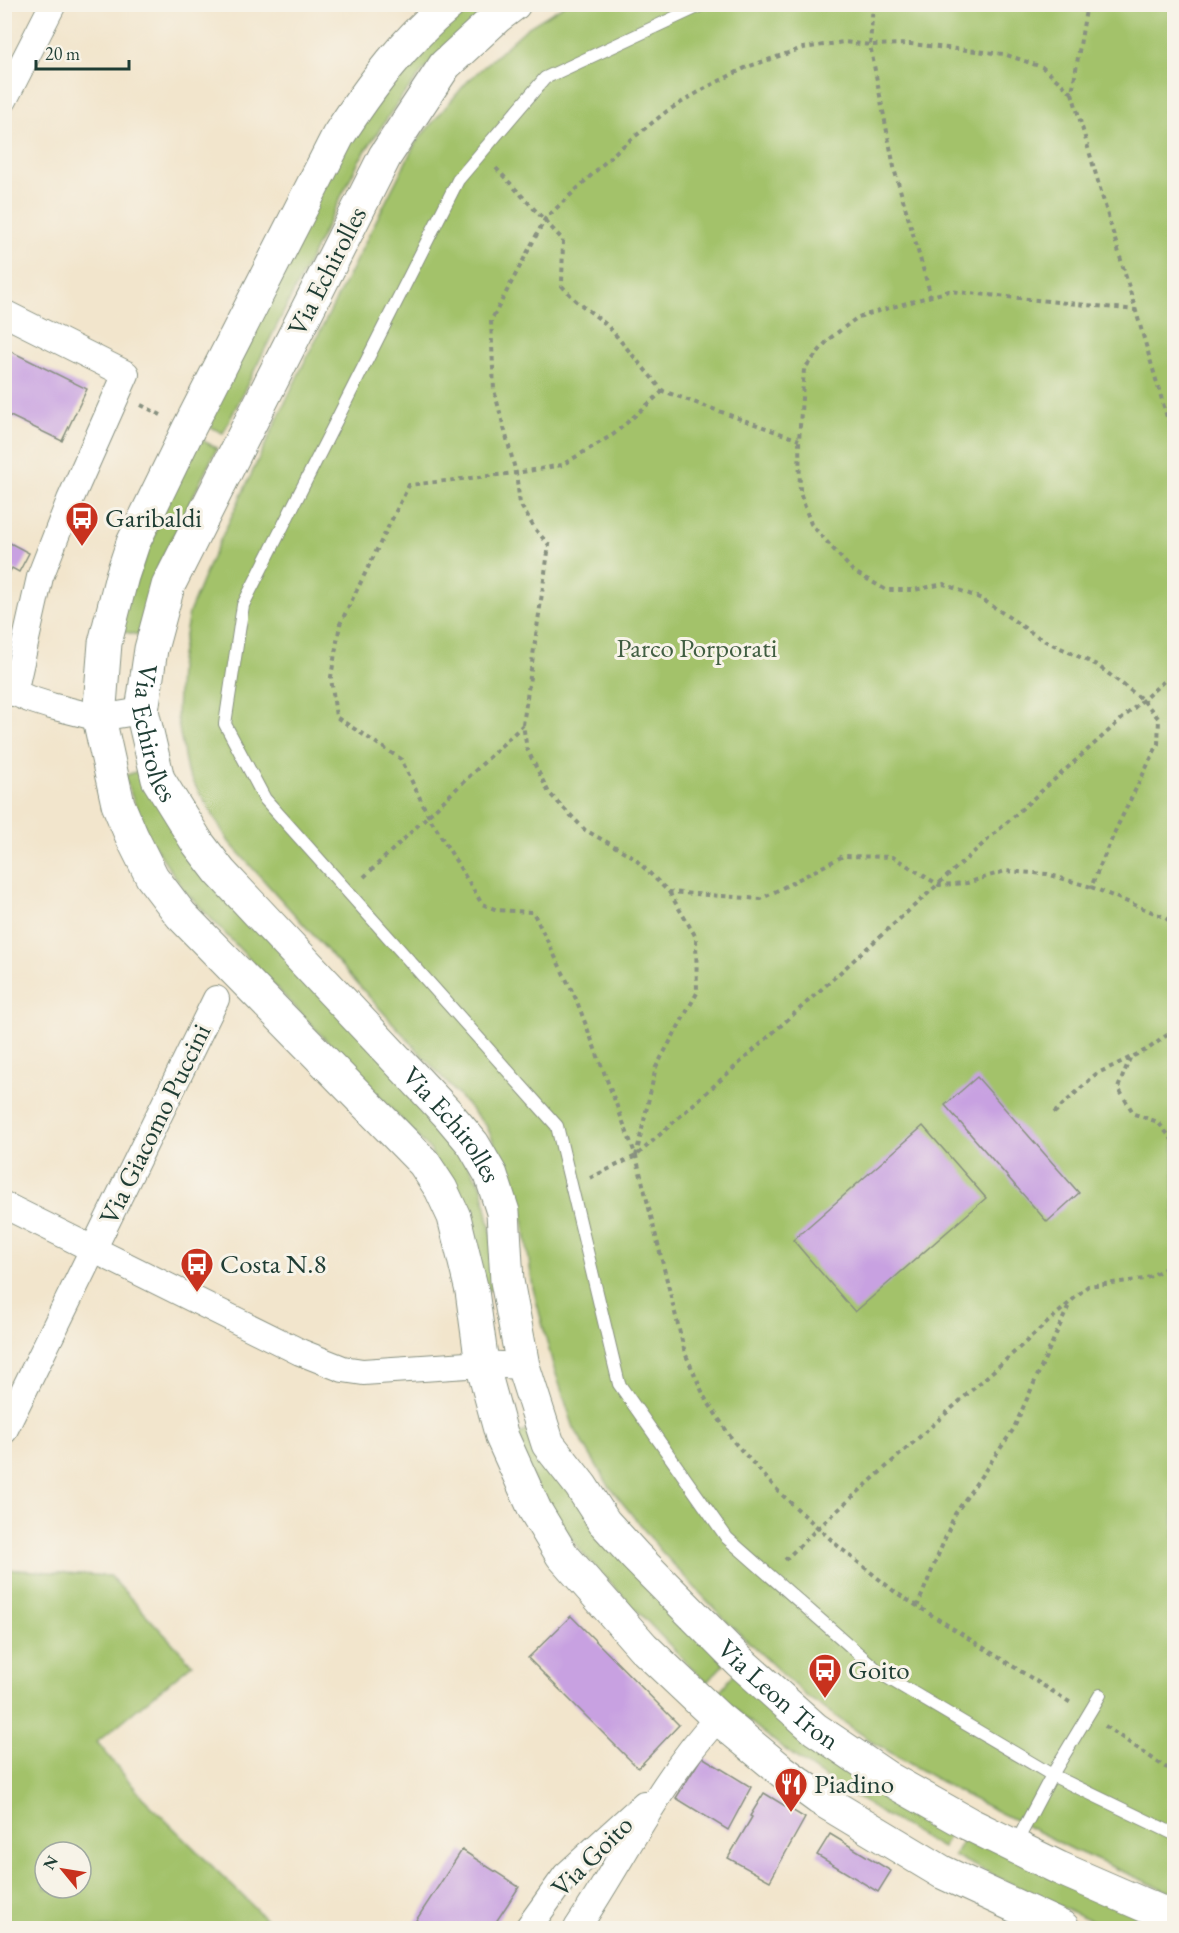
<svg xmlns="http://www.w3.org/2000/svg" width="1179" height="1933" font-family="'EB Garamond',serif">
<rect width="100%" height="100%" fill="#f7f3e8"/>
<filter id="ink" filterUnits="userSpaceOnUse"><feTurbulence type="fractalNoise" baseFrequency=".0167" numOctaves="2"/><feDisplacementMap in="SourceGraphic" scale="12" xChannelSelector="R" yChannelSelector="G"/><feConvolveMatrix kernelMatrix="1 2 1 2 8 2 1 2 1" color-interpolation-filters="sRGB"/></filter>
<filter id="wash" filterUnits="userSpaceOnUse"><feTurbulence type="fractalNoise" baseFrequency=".008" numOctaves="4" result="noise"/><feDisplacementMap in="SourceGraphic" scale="24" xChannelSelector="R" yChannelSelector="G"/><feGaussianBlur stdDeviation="1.35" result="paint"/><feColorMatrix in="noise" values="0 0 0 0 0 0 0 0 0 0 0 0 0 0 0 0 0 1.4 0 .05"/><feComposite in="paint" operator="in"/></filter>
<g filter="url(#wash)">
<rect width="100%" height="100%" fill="#f2e5cc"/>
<!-- green -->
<g fill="#a3c26a" stroke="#61804f" stroke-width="1.5" fill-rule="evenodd">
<polygon points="566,4 1174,5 1174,1894 1074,1850 955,1790 876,1744 806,1696 725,1620 661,1551 609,1486 574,1428 553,1365 533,1288 521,1204 487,1127 229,842 187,772 177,717 179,667 189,613 210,562 301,369 416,142 467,82 527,28"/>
<polygon points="454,5 482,5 486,10 433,59 400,99 360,159 223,433 201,423 332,160"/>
<polygon points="194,436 217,448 158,567 139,635 116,630"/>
<polygon points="147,768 452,1139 482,1187 502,1288 478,1292 431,1151 183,889 152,842 140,817 124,776"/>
<polygon points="535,1428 724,1664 706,1683 581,1552 537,1488 513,1436"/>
<path d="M5,1569L110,1576L192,1664L97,1742L142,1797L269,1922L263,1928H5ZM45,1852H81V1888H45Z"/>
<path d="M735,1673L953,1828L942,1848C863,1803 783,1756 718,1693Z"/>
<polygon points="966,1834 1167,1928 1109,1928 1038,1897 954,1856"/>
</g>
<g id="blocks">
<!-- building -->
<g fill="#c8a1e1">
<polygon points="4,348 87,389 62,441 4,413"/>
<polygon points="10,543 29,553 19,572 12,568 4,582 4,553"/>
<polygon points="977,1077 1079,1193 1047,1222 945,1105"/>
<polygon points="923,1126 986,1198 855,1312 793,1240"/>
<polygon points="571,1616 679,1725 638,1768 528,1658"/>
<polygon points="702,1757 751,1787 728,1830 676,1798"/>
<polygon points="764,1793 805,1818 770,1881 728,1858 752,1817 750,1816"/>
<polygon points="830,1834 891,1871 878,1892 817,1855"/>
<polygon points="462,1850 519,1887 492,1928 411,1928"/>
</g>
</g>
</g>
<g filter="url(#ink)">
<use href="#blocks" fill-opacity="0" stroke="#889180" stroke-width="1.5"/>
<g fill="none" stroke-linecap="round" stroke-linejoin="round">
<defs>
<g id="lane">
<polyline points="704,4 545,78 458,180 243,605 225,724 265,799 557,1126 619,1384 727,1538 883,1675 1052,1775 1174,1834"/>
<polyline points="1015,1845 1052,1775 1100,1695"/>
</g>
<g id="street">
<polyline points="4,100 53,4"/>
<polyline points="4,313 126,374 70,500 40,577 14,693"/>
<polyline points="4,688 29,699 51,706 99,718 142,711"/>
<polyline points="4,1205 300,1352 343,1369 363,1372 482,1364 523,1366"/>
<polyline points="4,1431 216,999"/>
<polyline points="528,1928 566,1875 644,1804"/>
<path d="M577,1928C624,1858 660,1780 718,1718"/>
</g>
<g id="secondary">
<path d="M449,4C403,42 370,87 338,136L188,430L133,543L122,576L105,643L99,718L118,804L132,837L152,877L181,915L424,1163L441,1189L454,1217L472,1291L482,1364L502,1437L535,1510L562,1555L643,1647L718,1718L782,1771L819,1798L942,1872L1063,1928"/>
<path id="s1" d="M514,4L498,16L445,65L385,156L168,586L151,649L142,711L158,779L197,842L220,872L447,1113L473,1144L491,1175L503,1212L507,1281L523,1366L548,1444L581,1486L604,1522L635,1556L739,1661L815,1729L889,1779L969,1824L1059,1868L1174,1918"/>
</g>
</defs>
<!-- lane casing -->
<use href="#lane" stroke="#889180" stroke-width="14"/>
<!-- street casing -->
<use href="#street" stroke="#889180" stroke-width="28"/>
<!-- secondary casing -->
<use href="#secondary" stroke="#889180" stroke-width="35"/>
<!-- path -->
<g stroke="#889180" stroke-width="4" stroke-dasharray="4.5 4.5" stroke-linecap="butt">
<polyline points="873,4 870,45 895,172 931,296"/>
<polyline points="1087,4 1072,93 1174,441"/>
<polyline points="1072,93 1042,67 1004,54 910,44 870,45 844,42 803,48 747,67 709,86 667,111 618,150 545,219 491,321 494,390 516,473 520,504 535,529 549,545 523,725 527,749 549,793 585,830 632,856 669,892 761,899 843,856 893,857 939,885 967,883 1005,871 1047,874 1091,887 1117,827 1158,744 1159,719 1143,700 1097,665 1041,639 982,599 944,584 914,590 886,590 853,571 811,524 800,493 799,440 804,369 829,339 858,317 949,291 1136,310"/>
<polyline points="496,168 563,240 562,286 575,300 607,325 663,391 799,440"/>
<polyline points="663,391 614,434 562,465 516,473 409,485 340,624 331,677 336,717 401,759 428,815 482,904 497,910 533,912 576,999 636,1156 685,1353 705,1398 734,1442 780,1493 838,1546 895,1592 1071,1703"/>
<polyline points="141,405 161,415"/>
<polyline points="364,877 523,725"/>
<polyline points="1091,887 1164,917 1174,924"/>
<polyline points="1130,1058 1118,1088 1134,1114 1158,1122 1174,1142"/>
<polyline points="1054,1113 1096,1074 1148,1049 1174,1030"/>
<polyline points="636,1156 656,1067 697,993 696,937 669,892"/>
<polyline points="590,1178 636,1156 1174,672"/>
<polyline points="785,1560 818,1528 1088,1286 1145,1279 1174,1264"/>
<polyline points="917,1607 955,1514 1013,1430 1070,1303"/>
<polyline points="1105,1726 1165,1767 1174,1770"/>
</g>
<!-- lane -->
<use href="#lane" stroke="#fff" stroke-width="12"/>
<!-- street -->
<use href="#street" stroke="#fff" stroke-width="26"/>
<!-- secondary -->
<use href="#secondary" stroke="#fff" stroke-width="33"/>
</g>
</g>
<!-- icons -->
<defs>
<symbol id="bus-pin" viewBox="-11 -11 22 30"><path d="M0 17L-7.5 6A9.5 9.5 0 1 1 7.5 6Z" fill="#c8321e" stroke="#f7f3e8"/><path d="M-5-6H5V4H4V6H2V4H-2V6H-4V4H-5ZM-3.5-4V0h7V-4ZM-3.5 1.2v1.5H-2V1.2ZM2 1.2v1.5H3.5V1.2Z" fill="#fff"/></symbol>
<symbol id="restaurant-pin" viewBox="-11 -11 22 30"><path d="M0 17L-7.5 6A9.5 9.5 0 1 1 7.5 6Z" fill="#c8321e" stroke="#f7f3e8"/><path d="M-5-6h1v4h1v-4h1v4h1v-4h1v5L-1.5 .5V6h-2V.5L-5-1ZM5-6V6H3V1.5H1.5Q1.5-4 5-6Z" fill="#fff"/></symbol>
</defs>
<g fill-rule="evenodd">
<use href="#bus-pin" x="63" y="499" width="38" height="52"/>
<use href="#bus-pin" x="178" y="1245" width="38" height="52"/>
<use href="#bus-pin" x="806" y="1651" width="38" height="52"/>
<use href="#restaurant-pin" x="772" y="1765" width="38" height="52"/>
</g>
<g text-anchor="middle" stroke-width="6" stroke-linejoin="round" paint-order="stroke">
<!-- street labels -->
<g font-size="27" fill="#1f3d34" stroke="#f7f3e8">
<text transform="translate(327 271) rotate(-63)" y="9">Via Echirolles</text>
<text dy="9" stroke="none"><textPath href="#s1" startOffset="834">Via Echirolles</textPath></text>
<text transform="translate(155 1124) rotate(-64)" y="9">Via Giacomo Puccini</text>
<text dy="9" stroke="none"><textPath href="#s1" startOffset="1336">Via Echirolles</textPath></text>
<text dy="9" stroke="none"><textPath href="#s1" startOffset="2018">Via Leon Tron</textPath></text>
<text transform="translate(592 1856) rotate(-45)" y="9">Via Goito</text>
</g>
<!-- poi labels -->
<g font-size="27" fill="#1f3d34" stroke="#f7f3e8" text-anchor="start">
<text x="105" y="527">Garibaldi</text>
<text x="220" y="1273">Costa N.8</text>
<text x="848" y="1679">Goito</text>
<text x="814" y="1793">Piadino</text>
</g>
<!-- park labels -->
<g font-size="27" fill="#405e42" stroke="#f7f3e8">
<text x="697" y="657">Parco Porporati</text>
</g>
</g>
<!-- margin -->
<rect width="1179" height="1933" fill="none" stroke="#f7f3e8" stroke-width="24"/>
<!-- north arrow -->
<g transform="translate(63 1870) rotate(300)"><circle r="28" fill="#f7f3e8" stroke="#a1aaa0" stroke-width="1.5"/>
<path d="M0-4.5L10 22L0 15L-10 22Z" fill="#c8321e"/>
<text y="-9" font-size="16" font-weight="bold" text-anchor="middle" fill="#1f3d34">N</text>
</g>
<!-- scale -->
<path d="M36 60v9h93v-9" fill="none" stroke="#1f3d34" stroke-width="3"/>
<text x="45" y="60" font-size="18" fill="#1f3d34" stroke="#f7f3e8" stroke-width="4.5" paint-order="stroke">20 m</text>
</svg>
